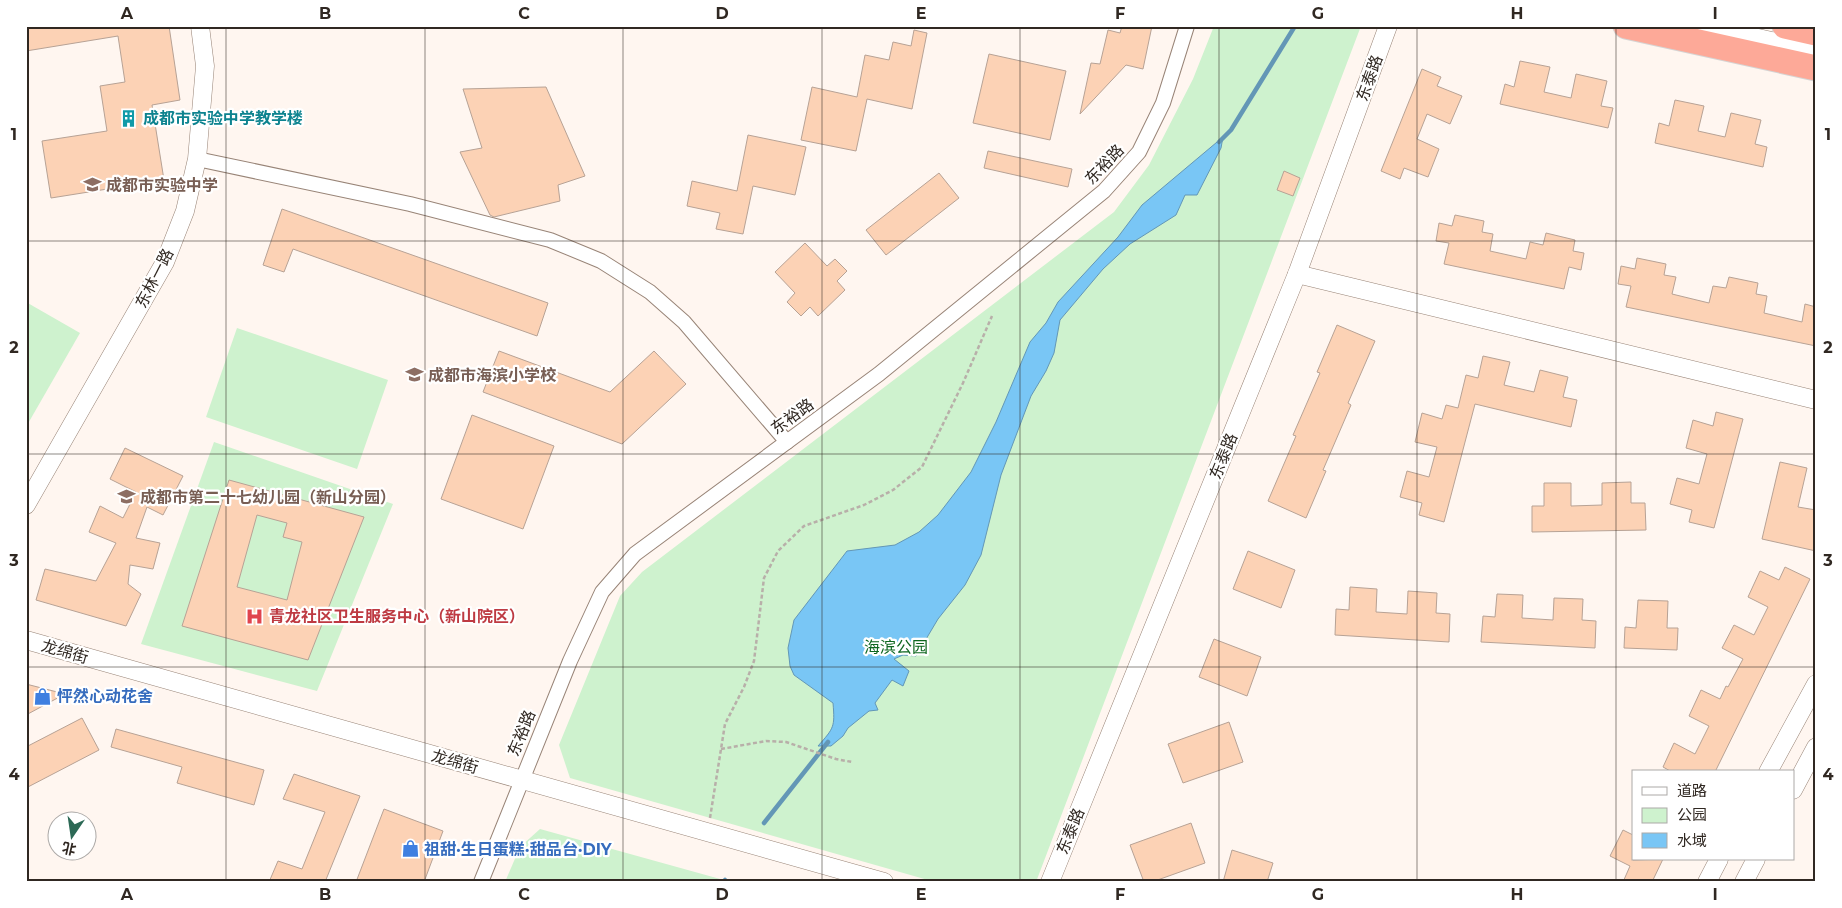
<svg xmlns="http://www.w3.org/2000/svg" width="1842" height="908" font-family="Montserrat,'Noto Sans SC',sans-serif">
<rect width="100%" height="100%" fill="#fff6f0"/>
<!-- green -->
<g fill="#cef2ce">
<polygon points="1214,26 1361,26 1036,882 935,882 570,778 559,745 620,596 642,572 1114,212 1149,165 1193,79"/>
<polygon points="26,302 80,333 26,427"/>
<polygon points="237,328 388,380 357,469 206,417"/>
<polygon points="214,442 393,504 317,691 141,644"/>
<polygon points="540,829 731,882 505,882 520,847"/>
</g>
<!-- water -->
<path fill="#79c6f5" stroke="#6397b6" d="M1223,137L1221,148L1197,195H1185L1176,215L1130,244L1103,269L1060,320L1054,353L1046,371L1031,396L1001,475L981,555L965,585L938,619L916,656L903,655L894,659L909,671L903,686L892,680L875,703L878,710L869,711L848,728L843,736L831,746H818C834,728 835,727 833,703L794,675L790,666L788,648L794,620L847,551L895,545L919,532L938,515L971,472L996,422L1030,342L1046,323L1058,302L1118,237L1142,205Z"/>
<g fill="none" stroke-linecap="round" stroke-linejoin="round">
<!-- stream -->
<g stroke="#6397b6" stroke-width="4.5">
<polyline points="1219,142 1231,130 1295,26"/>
<polyline points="764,823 828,742"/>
<polyline points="723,882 725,880"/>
</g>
</g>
<!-- building -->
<g fill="#fcd2b5" stroke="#b7a295" fill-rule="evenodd">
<polygon points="26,26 169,26 180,100 152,105 164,180 51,198 42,141 107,131 100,86 125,82 118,36 26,51"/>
<polygon points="1122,26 1152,26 1143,69 1126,65 1080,114 1091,63 1100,64 1108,30 1120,33"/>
<polygon points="914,30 927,33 912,109 867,99 856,151 801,140 812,87 857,97 865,55 889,60 893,42 911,46"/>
<polygon points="989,54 1066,71 1050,140 973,123"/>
<polygon points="1520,61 1550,67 1544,92 1571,98 1576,74 1607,81 1601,106 1613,108 1608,128 1500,104 1505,84 1514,87"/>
<polygon points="1422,69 1441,77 1437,86 1462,96 1450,124 1427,114 1417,139 1439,149 1428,177 1404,168 1400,179 1381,171"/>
<polygon points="546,87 585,176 558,185 560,201 494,217 490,215 460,152 482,148 463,89"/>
<polygon points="1675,100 1704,106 1698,131 1725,137 1731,113 1761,120 1755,144 1767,147 1763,167 1655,143 1659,123 1669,126"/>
<polygon points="748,135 806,147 795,195 753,186 743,234 716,229 720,213 687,206 692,181 737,191"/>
<polygon points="988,151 1072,169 1068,187 984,168"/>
<polygon points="1284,171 1300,178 1293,196 1277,190"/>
<polygon points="939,173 959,198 886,255 866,230"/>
<polygon points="282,209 548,303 537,336 293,249 284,272 263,265"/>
<polygon points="1455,215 1484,221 1482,232 1493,234 1490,251 1526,259 1530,242 1543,245 1546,233 1575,240 1573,251 1584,253 1581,270 1569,267 1564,289 1444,264 1449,243 1436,241 1439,223 1452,226"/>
<polygon points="805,243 827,266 835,259 847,271 837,281 845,290 818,316 810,307 801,316 787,302 795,293 775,272"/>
<polygon points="1637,258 1666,264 1664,275 1676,277 1672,294 1709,303 1713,286 1726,288 1729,277 1758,283 1756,294 1767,296 1764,313 1802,322 1805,304 1816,307 1816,346 1626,307 1631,286 1618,284 1621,266 1635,269"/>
<polygon points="1337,325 1375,341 1348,403 1351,405 1323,470 1326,471 1306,518 1268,501 1296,436 1293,435 1320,373 1317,372"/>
<polygon points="499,351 610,392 654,351 686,384 622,444 483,392"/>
<polygon points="1483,356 1510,362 1504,385 1534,392 1540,370 1568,377 1563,397 1577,400 1571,427 1475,404 1444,522 1419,515 1422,503 1400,497 1407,471 1429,477 1437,447 1415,442 1422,413 1442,419 1446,405 1458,408 1466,375 1478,378"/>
<polygon points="1716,412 1743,419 1714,528 1689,522 1692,510 1670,504 1677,478 1699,484 1707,454 1686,448 1693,420 1713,426"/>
<polygon points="472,415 554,446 523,529 441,499"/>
<polygon points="125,448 183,476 163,515 147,507 136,538 160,543 153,569 130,565 128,584 141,594 126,626 36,600 45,569 96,581 116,543 89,532 100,506 123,518 136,492 110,479"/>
<polygon points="1780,462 1807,468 1798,507 1816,510 1816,551 1762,539"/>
<path d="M229,480L364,517L308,660L182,626ZM257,515L287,523L283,537L302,542L287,600L237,587Z"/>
<polygon points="1631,482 1631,503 1645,503 1646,530 1532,532 1532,506 1544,506 1544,483 1571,483 1571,506 1602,505 1602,483"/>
<polygon points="1248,551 1295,570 1281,608 1233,589"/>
<polygon points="1785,567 1810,579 1715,772 1672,772 1663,767 1674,743 1695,754 1709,726 1689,716 1701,690 1720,699 1726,686 1728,687 1743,659 1722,648 1734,625 1754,635 1768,607 1748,597 1760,571 1779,580"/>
<polygon points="1350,587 1377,589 1376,612 1407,614 1408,591 1437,593 1436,613 1450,614 1449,642 1335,635 1336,609 1349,610"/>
<polygon points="1497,594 1523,595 1522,618 1553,620 1554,598 1583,599 1582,620 1596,621 1595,648 1481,642 1483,616 1495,617"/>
<polygon points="1638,600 1668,601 1667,628 1678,628 1677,650 1624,648 1625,627 1636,628"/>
<polygon points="1214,639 1261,657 1247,696 1199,677"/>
<polygon points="26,684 65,694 26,715"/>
<polygon points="82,718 99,750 26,788 26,747"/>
<polygon points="1229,722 1243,762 1183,783 1168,744"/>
<polygon points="116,729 264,770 254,805 177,783 182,767 111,747"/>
<polygon points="294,774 360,796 325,882 269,882 278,861 302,869 325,812 283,799"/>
<polygon points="384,809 443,831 424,882 356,882"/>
<polygon points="1191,823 1205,863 1152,882 1144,882 1130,845"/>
<polygon points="1623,830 1633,835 1633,860 1663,859 1652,882 1623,882 1630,866 1610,856"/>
<polygon points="1232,850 1273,863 1267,882 1223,882"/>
</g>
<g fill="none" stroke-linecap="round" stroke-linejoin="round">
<defs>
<g id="minor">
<polyline points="197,159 410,204 550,240 601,261 650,292 684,322 787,442"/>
<polyline points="481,882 570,661 602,592 635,554 879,374 1104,191 1139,152 1163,103 1187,26"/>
</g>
<g id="tertiary">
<polyline points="1705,26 1816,51"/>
<polyline points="1297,274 1816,400"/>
<polyline points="26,505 165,262 185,211 197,159 205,66 200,26"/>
<polyline points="26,640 884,882"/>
<polyline points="1768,772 1816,684"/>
<polyline points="1793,790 1816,747"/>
<polyline points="1050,882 1297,274 1388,26"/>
<polyline points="1707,882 1719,859"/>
<polyline points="1744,882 1756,859"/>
</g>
<g id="motorway">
<polyline points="1626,26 1816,68"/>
<polyline points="1785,26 1816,33"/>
</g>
</defs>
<!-- minor casing -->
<use href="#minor" stroke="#988477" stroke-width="16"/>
<!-- tertiary casing -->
<use href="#tertiary" stroke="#988477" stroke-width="19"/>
<!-- motorway casing -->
<use href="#motorway" stroke="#d6d4d3" stroke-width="27"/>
<!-- path -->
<g stroke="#b8afa9" stroke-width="2.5" stroke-dasharray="4 2.5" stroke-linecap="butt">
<polyline points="721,749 766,741 786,742 836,759 852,762"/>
<polyline points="710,818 725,724 744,687 754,661 764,578 778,551 804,526 864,505 893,490 922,467 963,383 992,316"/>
</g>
<!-- minor -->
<use href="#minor" stroke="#fff" stroke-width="14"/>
<!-- tertiary -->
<use href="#tertiary" stroke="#fff" stroke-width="18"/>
<!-- motorway -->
<use href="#motorway" stroke="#fda998" stroke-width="25"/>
</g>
<!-- grid -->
<path fill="none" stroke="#302822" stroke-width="1" stroke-opacity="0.55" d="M226,26V882M425,26V882M623,26V882M822,26V882M1020,26V882M1219,26V882M1417,26V882M1616,26V882M26,241H1816M26,454H1816M26,667H1816"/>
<!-- icons -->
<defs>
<symbol id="building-bare" viewBox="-9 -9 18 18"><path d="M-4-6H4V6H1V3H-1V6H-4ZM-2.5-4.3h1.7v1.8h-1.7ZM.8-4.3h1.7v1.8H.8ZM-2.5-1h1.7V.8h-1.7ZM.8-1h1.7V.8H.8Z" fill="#0f9aa8" stroke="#fff" stroke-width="2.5" paint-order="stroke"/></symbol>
<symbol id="school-bare" viewBox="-9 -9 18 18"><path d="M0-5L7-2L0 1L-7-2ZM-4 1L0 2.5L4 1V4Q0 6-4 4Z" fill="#8d6e63" stroke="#fff" stroke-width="2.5" paint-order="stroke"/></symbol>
<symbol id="hospital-bare" viewBox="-9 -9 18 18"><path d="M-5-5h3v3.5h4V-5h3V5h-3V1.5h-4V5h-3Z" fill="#e0444e" stroke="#fff" stroke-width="2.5" paint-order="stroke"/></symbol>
<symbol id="shop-bare" viewBox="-9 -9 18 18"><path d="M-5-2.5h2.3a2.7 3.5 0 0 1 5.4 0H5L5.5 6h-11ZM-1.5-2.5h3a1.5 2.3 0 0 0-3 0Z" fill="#3f7fe0" stroke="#fff" stroke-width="2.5" paint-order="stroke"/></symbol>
</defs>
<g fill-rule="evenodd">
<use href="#building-bare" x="116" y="106" width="25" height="25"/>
<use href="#school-bare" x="80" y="172" width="25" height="25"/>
<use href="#school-bare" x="402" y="362" width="25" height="25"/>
<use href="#school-bare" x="114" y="484" width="25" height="25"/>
<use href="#hospital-bare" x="242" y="604" width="25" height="25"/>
<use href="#shop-bare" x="30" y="684" width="25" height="25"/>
<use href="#shop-bare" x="398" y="836" width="25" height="25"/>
</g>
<g text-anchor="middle" stroke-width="4.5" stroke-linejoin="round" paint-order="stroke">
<!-- street labels -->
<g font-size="16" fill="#302822" stroke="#fff">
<text transform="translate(1369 78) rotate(-70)" y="6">东泰路</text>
<text transform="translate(1104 164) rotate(-46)" y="6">东裕路</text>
<text transform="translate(154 278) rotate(-63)" y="6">东林一路</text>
<text transform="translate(792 416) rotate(-36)" y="6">东裕路</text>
<text transform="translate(1223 456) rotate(-68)" y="6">东泰路</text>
<text transform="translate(65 651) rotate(16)" y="6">龙绵街</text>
<text transform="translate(521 733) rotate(-68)" y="6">东裕路</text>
<text transform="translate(455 761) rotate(16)" y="6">龙绵街</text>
<text transform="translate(1070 831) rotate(-68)" y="6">东泰路</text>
</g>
<!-- culture labels -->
<g font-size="16" font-weight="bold" fill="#0d838f" stroke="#fff" text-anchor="start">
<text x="143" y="124">成都市实验中学教学楼</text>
</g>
<!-- education labels -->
<g font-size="16" font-weight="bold" fill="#785e54" stroke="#fff" text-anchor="start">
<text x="106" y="191">成都市实验中学</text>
<text x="428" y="381">成都市海滨小学校</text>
<text x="140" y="503">成都市第二十七幼儿园（新山分园）</text>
</g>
<!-- health labels -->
<g font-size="16" font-weight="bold" fill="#be3a42" stroke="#fff" text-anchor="start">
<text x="269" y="622">青龙社区卫生服务中心（新山院区）</text>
</g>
<!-- park labels -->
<g font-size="16" fill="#0e661f" stroke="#fff">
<text x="896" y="653">海滨公园</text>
</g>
<!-- shop labels -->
<g font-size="16" font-weight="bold" fill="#366cbe" stroke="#fff" text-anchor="start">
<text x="57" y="702">怦然心动花舍</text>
<text x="424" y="855">祖甜·生日蛋糕·甜品台·DIY</text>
</g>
</g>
<!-- border -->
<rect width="1842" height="908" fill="none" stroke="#ffffff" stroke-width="55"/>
<!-- legend -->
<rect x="1632" y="770" width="162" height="90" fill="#ffffff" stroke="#aca9a7"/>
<rect x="1642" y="787" width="25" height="8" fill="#ffffff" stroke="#aca9a7"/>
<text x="1677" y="796" font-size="15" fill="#302822">道路</text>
<rect x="1642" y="808" width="25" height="15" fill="#cef2ce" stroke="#aca9a7"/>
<text x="1677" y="820" font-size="15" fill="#302822">公园</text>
<rect x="1642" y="833" width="25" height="15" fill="#79c6f5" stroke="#aca9a7"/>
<text x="1677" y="846" font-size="15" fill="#302822">水域</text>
<!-- north arrow -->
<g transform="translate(72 836) rotate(193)"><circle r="24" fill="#ffffff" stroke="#aca9a7"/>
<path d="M0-4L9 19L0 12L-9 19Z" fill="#2c6955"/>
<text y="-8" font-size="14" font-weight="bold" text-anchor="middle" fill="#302822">北</text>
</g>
<rect x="28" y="28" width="1786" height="852" fill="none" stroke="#302822" stroke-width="2"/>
<g font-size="16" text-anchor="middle" font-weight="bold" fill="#302822">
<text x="127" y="19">A</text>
<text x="325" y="19">B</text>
<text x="524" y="19">C</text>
<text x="722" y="19">D</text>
<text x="921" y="19">E</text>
<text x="1120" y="19">F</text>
<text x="1318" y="19">G</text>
<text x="1517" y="19">H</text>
<text x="1715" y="19">I</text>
<text x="14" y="140">1</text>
<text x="1828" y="140">1</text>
<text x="14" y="353">2</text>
<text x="1828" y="353">2</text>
<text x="14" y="566">3</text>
<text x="1828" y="566">3</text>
<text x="14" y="780">4</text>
<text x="1828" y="780">4</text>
<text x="127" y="900">A</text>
<text x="325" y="900">B</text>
<text x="524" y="900">C</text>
<text x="722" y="900">D</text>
<text x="921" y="900">E</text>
<text x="1120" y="900">F</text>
<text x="1318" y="900">G</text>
<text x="1517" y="900">H</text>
<text x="1715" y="900">I</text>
</g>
</svg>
